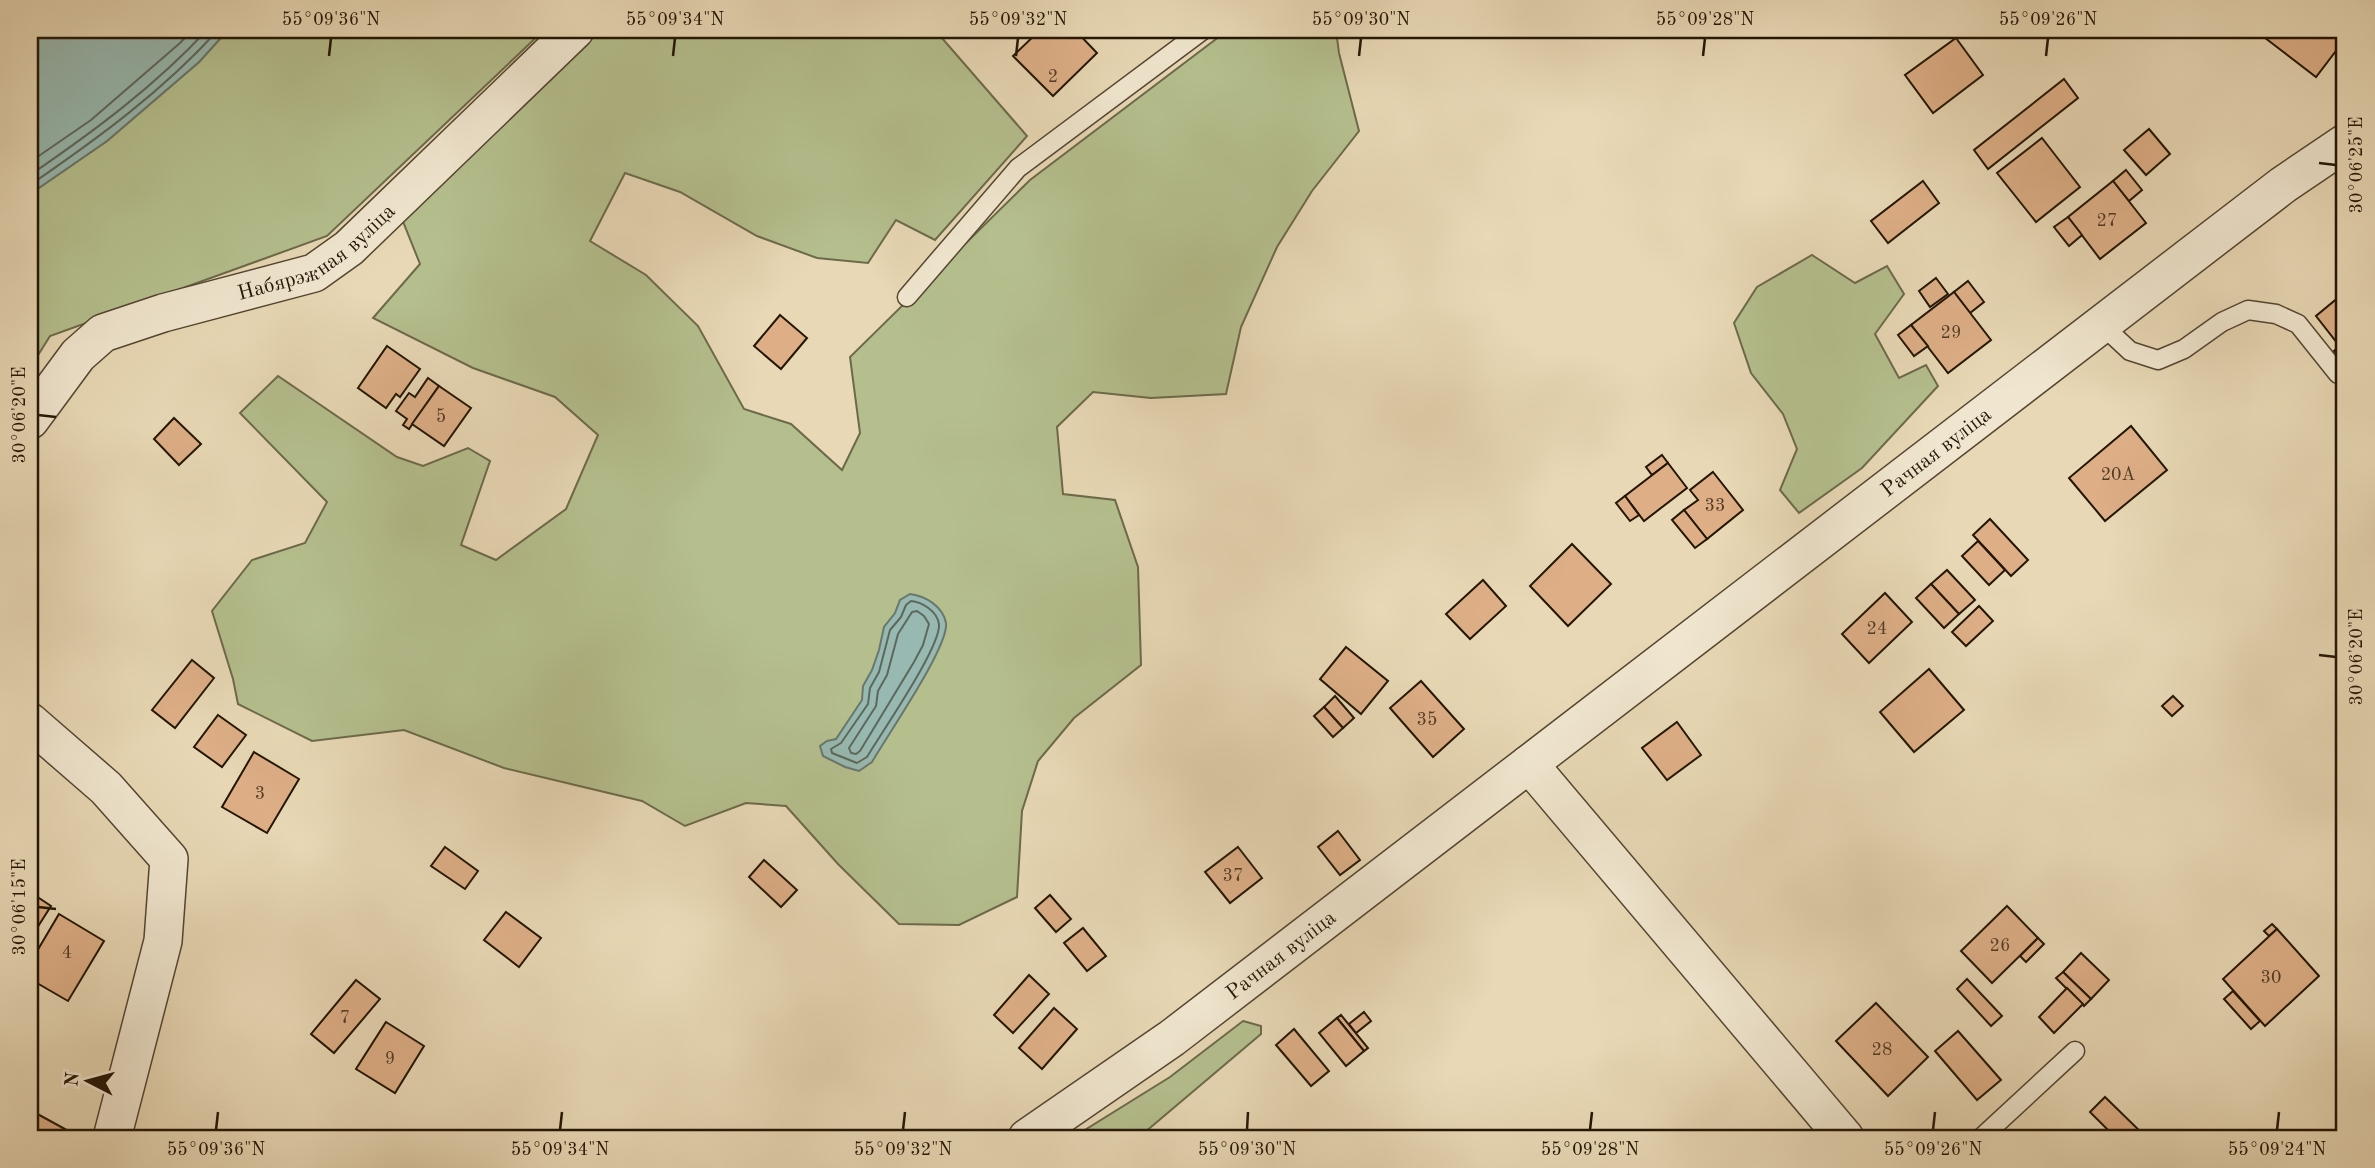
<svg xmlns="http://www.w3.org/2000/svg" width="2375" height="1168" font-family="'Old Standard TT',serif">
<rect width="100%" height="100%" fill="#e8d8b5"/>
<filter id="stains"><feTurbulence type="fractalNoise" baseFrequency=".00286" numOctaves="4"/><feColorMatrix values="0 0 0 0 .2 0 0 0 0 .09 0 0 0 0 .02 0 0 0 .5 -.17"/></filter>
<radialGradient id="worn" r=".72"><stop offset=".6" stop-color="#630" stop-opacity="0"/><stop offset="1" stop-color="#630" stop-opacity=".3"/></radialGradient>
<!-- green -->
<g fill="#b5bf8e" stroke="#6c6a4a" stroke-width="2">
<polygon points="228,30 544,30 327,236 50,336 30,368 30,194 107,141 199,62"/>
<polygon points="595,30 935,30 1027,136 935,240 896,220 868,263 817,258 757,236 680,192 625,173 590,241 646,275 698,326 744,409 791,424 842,470 860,433 850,357 1030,180 1228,30 1336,30 1339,53 1359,131 1312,191 1277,247 1241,327 1226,394 1151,398 1093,392 1057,427 1063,494 1115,500 1138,567 1141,665 1074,718 1038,761 1022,811 1017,897 959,925 899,924 838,864 786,806 746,803 685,826 642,801 504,768 404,730 312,741 238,704 233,679 212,611 252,560 305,543 327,502 240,413 278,376 397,457 423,466 468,448 490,461 461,545 496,560 566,509 598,435 555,397 473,368 373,318 420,264 402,219"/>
<polygon points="1812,255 1855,283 1887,266 1904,294 1875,334 1899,378 1926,365 1938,386 1862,468 1799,513 1780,490 1797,449 1783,414 1751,373 1734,323 1757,287"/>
<polygon points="1243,1021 1261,1026 1261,1034 1138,1138 1072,1138 1170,1077"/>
</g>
<!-- water -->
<g fill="#97b9b1" stroke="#69786d" stroke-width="2">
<polygon points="30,30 228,30 199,62 107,141 30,194"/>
<path d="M910,594C925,596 943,606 946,623C949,647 886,737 872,762L859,771L845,767L823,756L820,746L827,741L836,739L862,700L863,686L872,670L879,650L884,627L895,613L900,600Z"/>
</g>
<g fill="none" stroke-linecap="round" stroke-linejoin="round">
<!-- shore -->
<g stroke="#5d685c" stroke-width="2">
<polyline points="30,162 91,120 180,43 192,30"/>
<path d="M30,175C93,132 155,86 207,30"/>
<path d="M30,185C97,139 163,91 218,30"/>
<path d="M911,601C922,602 937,611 939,624C941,647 881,733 867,757L857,763L832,753L831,749L841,743L868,704L870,688L879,672L890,630L901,617L906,605Z"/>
<polygon points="917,611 924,616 929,624 923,645 914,662 860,751 856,754 851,753 849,748 876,706 878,691 887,675 898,634 912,612"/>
</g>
</g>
<!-- building -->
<g fill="#deaf87" stroke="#231606" stroke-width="2">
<polygon points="1040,30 1075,30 1097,53 1053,96 1013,56"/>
<polygon points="2345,30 2345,39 2316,77 2256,31"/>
<polygon points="1956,38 1983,75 1933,113 1905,75"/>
<polygon points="2064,79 2078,98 1988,169 1974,150"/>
<polygon points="2149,129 2170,154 2146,175 2124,150"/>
<polygon points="2042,138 2080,187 2036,222 1997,173"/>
<polygon points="2126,170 2142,190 2129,201 2113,181"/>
<polygon points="1923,181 1939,203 1888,243 1871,221"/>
<polygon points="2113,181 2146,223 2100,259 2068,217"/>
<polygon points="2068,217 2082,235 2069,246 2054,227"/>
<polygon points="1936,278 1948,294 1930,307 1919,291"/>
<polygon points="1968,281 1984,302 1970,313 1954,292"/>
<polygon points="1954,292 1991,340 1948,373 1911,325"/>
<polygon points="2345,292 2345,353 2316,316"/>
<polygon points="780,315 807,338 781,369 754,346"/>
<polygon points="1911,325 1928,346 1914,356 1898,335"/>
<polygon points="387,346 420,369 400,397 396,394 386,408 358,388"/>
<polygon points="2340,346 2345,353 2343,362 2334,351"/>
<polygon points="428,378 439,386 409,429 403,425 407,419 396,411 409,393 415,397"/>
<polygon points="439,386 471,408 444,446 412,424"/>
<polygon points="174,418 201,444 179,465 154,439"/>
<polygon points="2131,426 2167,470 2105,521 2069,478"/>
<polygon points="1662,455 1668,463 1652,475 1646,467"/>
<polygon points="1668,463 1687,488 1644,521 1625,496"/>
<polygon points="1713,472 1743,510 1707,539 1684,510 1698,500 1690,490"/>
<polygon points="1625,496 1639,515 1630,521 1616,503"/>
<polygon points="1684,510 1707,539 1695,548 1672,520"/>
<polygon points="1990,519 2028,560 2011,576 1973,535"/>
<polygon points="1978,541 2005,570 1989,585 1962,556"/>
<polygon points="1572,544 1611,584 1568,626 1530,586"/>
<polygon points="1947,570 1975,600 1959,614 1931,584"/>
<polygon points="1483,580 1506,606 1470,639 1446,614"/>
<polygon points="1931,584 1959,614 1944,628 1916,598"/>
<polygon points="1885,593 1912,622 1869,663 1842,634"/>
<polygon points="1979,606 1993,621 1966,646 1952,632"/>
<polygon points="1346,647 1388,681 1361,714 1320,679"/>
<polygon points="192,660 214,678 175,728 152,710"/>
<polygon points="1929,669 1964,710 1914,752 1880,712"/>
<polygon points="1421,681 1464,729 1433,757 1390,708"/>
<polygon points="1335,696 1354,718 1343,728 1324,707"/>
<polygon points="2173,696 2183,706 2172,716 2162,706"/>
<polygon points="1324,707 1343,728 1333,737 1314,716"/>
<polygon points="218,715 246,735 222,767 194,747"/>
<polygon points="1677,722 1701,755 1667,780 1642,748"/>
<polygon points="254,752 299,779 267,833 222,807"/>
<polygon points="1338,831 1360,860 1340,875 1318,847"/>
<polygon points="445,847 478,871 465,889 431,866"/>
<polygon points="1238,847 1262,878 1230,903 1205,872"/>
<polygon points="764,860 797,890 781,907 749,877"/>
<polygon points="30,892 51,906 30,939"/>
<polygon points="1050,895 1071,919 1056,932 1035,908"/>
<polygon points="2007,906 2038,938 1992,983 1961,951"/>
<polygon points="506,912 541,938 519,967 484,940"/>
<polygon points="59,914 104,941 68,1001 30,979 30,963"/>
<polygon points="2272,924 2277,929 2269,936 2264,931"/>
<polygon points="1083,928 1106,956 1087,971 1064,943"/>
<polygon points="2277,929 2319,976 2265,1026 2223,979"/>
<polygon points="2038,938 2044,944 2026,962 2020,956"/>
<polygon points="2081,953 2109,980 2091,999 2063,972"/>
<polygon points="2063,972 2091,999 2084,1006 2056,978"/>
<polygon points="1029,975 1049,994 1013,1033 994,1015"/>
<polygon points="1967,979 2002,1016 1991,1026 1957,989"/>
<polygon points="356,980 380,999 334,1053 311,1034"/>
<polygon points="2067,988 2083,1004 2054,1033 2039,1017"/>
<polygon points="2233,991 2260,1021 2251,1029 2224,999"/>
<polygon points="1876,1003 1928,1057 1888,1096 1836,1041"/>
<polygon points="1054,1008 1077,1029 1042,1069 1019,1048"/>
<polygon points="1364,1012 1371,1021 1356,1033 1349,1024"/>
<polygon points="1341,1015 1368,1048 1364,1051 1337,1018"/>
<polygon points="1337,1018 1364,1051 1346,1066 1319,1033"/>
<polygon points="386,1022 424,1046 395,1093 356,1069"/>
<polygon points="1294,1029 1329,1071 1311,1086 1276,1045"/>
<polygon points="1958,1031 2001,1080 1977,1100 1935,1051"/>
<polygon points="2105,1097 2147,1138 2116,1138 2090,1112"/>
<polygon points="32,1111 74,1134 72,1138 30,1138 30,1116"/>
</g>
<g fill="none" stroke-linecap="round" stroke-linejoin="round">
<defs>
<g id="lane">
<polyline points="907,297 1018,168 1203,30"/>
<polyline points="2101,324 2130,351 2158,360 2184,349 2222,322 2248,310 2276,314 2298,324 2338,374"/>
<polyline points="1981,1138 2075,1051"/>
</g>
<g id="street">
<path id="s1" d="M30,420L78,355L103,333L163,313L314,273L349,248L575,30"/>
<polyline points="30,722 106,788 169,859 163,941 112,1138"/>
<polyline points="1529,764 1845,1138"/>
<path id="s2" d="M1027,1138L1172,1038L2283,185L2345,143"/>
</g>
</defs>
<!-- lane casing -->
<use href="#lane" stroke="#544632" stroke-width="21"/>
<!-- street casing -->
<use href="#street" stroke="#544632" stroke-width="40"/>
<!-- lane -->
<use href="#lane" stroke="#f0e6cf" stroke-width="18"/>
<!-- street -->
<use href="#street" stroke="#f0e6cf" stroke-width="37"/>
</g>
<!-- ticks -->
<path fill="none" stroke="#231606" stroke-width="2.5" d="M329,56L331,38M673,56L675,38M1016,56L1018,38M1359,56L1361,38M1703,56L1705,38M2046,56L2048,38M2319,163L2336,165M38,415L56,417M2319,655L2336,657M38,907L56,909M216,1130L218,1112M560,1130L562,1112M903,1130L905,1112M1247,1130L1248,1112M1590,1130L1592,1112M1933,1130L1935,1112M2277,1130L2279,1112"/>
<g text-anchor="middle" stroke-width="5" stroke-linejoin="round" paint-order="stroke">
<!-- number labels -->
<g font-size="18" fill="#523c26">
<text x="1053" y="82">2</text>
<text x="2107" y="226">27</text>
<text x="1951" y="338">29</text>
<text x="441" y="422">5</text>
<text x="2118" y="480">20А</text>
<text x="1715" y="511">33</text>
<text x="1877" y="634">24</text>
<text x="1427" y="725">35</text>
<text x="260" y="799">3</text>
<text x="1233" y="881">37</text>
<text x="2000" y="951">26</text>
<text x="67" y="958">4</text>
<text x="2271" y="983">30</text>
<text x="345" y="1023">7</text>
<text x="1882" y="1055">28</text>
<text x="390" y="1064">9</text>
</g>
<!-- street labels -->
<g font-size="21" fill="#231606" stroke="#f0e6cf">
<text dy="7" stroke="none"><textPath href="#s1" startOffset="345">Набярэжная вуліца</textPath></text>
<text dy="7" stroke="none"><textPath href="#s2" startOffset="1139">Рачная вуліца</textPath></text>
<text dy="7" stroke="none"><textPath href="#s2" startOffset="313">Рачная вуліца</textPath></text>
</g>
</g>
<!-- margin -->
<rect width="2375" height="1168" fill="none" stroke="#e8d8b5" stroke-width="77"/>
<!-- north arrow -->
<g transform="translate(88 1081) rotate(276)" stroke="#f0e6cf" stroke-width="5" paint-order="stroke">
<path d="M0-5L12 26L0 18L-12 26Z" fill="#231606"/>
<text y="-10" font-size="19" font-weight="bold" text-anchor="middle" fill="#231606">N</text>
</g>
<rect x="38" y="38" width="2298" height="1092" fill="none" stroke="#231606" stroke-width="2.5"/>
<g font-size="18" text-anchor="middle" fill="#231606">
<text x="331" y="25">55°09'36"N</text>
<text x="675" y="25">55°09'34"N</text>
<text x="1018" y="25">55°09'32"N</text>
<text x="1361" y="25">55°09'30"N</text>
<text x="1705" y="25">55°09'28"N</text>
<text x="2048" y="25">55°09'26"N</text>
<text transform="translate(2356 165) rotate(-90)" y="6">30°06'25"E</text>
<text transform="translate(19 415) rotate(-90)" y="6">30°06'20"E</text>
<text transform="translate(2356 657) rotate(-90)" y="6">30°06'20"E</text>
<text transform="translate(19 907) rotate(-90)" y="6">30°06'15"E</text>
<text x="216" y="1155">55°09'36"N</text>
<text x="560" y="1155">55°09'34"N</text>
<text x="903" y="1155">55°09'32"N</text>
<text x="1247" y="1155">55°09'30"N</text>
<text x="1590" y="1155">55°09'28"N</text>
<text x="1933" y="1155">55°09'26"N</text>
<text x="2277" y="1155">55°09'24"N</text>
</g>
<rect width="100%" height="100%" filter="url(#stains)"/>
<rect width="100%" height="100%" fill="url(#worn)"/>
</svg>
